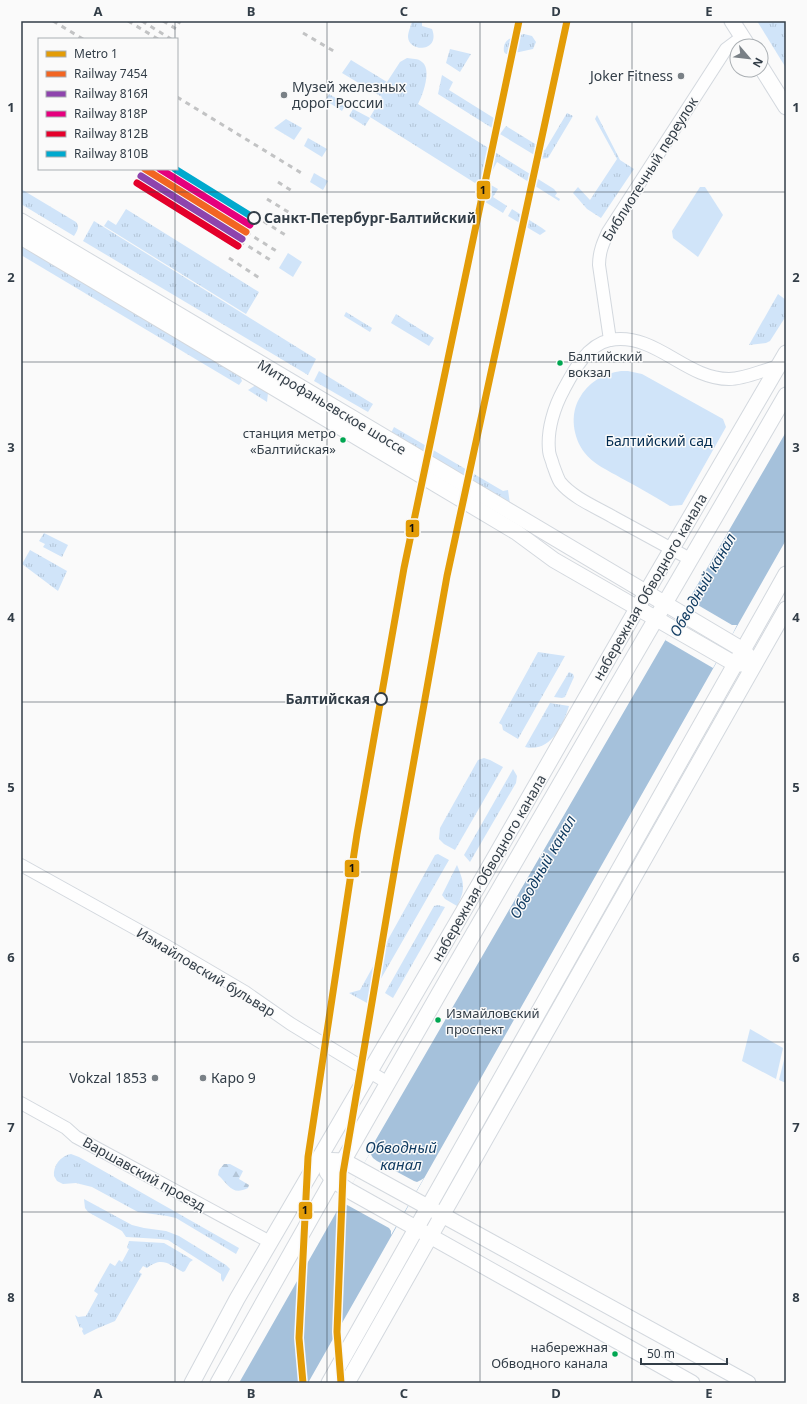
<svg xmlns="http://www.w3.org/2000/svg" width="807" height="1404" font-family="'Noto Sans',sans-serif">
<defs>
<pattern id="grass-tufts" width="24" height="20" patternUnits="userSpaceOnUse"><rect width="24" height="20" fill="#d0e4f9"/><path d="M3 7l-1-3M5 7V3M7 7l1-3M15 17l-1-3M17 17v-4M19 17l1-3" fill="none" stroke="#b3c5d7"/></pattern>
<pattern id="forest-firs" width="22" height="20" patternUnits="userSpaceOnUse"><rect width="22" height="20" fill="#d0e4f9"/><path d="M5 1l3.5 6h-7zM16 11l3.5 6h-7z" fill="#b3c5d7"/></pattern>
</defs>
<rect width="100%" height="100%" fill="#fafafa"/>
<!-- grass -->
<g fill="url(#grass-tufts)">
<path d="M412,21H422V26L432,29C441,52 409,53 408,37C408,32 411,26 412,21Z"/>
<polygon points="757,21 786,21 786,68"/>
<path d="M524,34L532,36L536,42L533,49L510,54H506L504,52C502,38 514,37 524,34Z"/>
<polygon points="450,49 471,54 460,72 446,63"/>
<path d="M407,58C412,59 418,58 422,62C432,69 423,95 418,104L554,189L557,193L555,196L560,199L559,201L497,162L483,188L370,117L382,97L342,73L351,60L387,82L400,62Z"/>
<polygon points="442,75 453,82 449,90 497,120 492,128 438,94"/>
<polygon points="329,94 346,104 342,111 325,100"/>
<polygon points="353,109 370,118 365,126 349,116"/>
<polygon points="567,113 573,116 548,158 541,159 500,134 506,126 545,150"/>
<polygon points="597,115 620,160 634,169 601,218 587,209 573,193 578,187 590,200 617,159 595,119"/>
<polygon points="286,119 302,128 294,140 274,128"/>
<polygon points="308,138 327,149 322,157 304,146"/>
<polygon points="491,185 498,189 493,197 507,206 503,213 482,200"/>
<path d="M21,189L76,222C80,227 77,231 74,236L21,204Z"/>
<polygon points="126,209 259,292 246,314 104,226 108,220 116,225"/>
<polygon points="512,209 542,228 546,231 540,235 508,216"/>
<polygon points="94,221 316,359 308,375 83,241"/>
<polygon points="21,245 240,376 242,381 239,385 21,255"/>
<polygon points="778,294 786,300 786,316 770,341 766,343 749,345"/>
<polygon points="346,312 372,328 370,332 344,316"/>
<polygon points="396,314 434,338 429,346 391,323"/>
<polygon points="319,371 373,404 368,412 314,381"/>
<polygon points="256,385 268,393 267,402 248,390"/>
<polygon points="394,427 503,491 508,490 510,504 391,433"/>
<polygon points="44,533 68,545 62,557 43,547 45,544 39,541"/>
<polygon points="30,550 67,571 58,591 22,564"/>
<polygon points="538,652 565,656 518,739 503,730 502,725 499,723"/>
<polygon points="569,672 573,674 574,677 565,697 562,698 554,697"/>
<path d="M550,703L569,706C563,726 550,753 525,747Z"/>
<polygon points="484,758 490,760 503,767 455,850 444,844 439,839 440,828 478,760"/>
<polygon points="513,769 517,776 516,783 470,862 464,855"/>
<polygon points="438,854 449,860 367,1003 349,993 360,990 435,855"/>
<path d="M457,865C464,882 466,889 457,906L445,899L442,895Z"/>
<polygon points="438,905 445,907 393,998 385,993 434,906"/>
<path d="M71,1154L79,1157L239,1248L236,1254L176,1218L167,1216L138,1212L92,1187L76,1183L63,1184L57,1181L54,1176C53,1166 60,1156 71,1154Z"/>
<polygon points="84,1199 132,1225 144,1228 166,1231 179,1236 226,1265 230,1269 223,1282 221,1279 221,1274 168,1240 160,1239 126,1237 122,1231 88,1212 85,1208"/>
<path d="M129,1241L164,1243L193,1260L190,1262L185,1271L183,1272C169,1264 162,1256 147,1268L143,1266L139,1272L142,1274L115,1321L96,1329L84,1335L82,1331L83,1329L81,1327L80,1328L75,1315L78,1317L86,1316L98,1294L94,1291L110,1263L115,1266L119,1260L122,1262L129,1249L127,1248Z"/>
</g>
<!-- forest -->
<path fill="url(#forest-firs)" d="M224,1164H230L243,1171L239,1179L249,1185L248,1188C232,1196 229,1185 218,1175L219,1170Z"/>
<!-- green -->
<g fill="#d0e4f9">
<polygon points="314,173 328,181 323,190 310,182"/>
<polygon points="700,187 705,187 723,215 698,257 673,238 672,231"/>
<polygon points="288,253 302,262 293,277 279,268"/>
<path d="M621,371H628L642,374L723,419L726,427L682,505L670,506C654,496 638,487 621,478C609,471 593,464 584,452C573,437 570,415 579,399C588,382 603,374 621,371Z"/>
<polygon points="750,1029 783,1048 776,1079 742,1061"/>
<polygon points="786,1052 786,1083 779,1080"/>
</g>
<!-- water -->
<polygon fill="#a5c1db" points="786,432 786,540 308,1383 239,1383 370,1153 371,1148"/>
<!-- pier -->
<g fill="#fafafa">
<polygon points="689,598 692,599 691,601 732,625 737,625 732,635 684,606"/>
<polygon points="683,609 731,636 713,668 665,640"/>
<polygon points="370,1153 373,1158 377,1161 414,1181 417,1182 421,1180 424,1178 391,1235 391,1231 389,1228 349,1206 345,1204 340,1205"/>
</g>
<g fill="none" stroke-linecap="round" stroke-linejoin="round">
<defs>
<g id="minor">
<path d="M610,340L599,265C599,252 603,243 608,232L726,49L742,37"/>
<path d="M690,559C664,545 639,531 613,517C596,507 573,498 560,482C557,477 555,470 553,465C552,460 549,455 549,450C547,430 554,407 564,389C574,370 587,345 610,340C656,332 685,379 729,379C745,379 763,370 779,366"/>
<polyline points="21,865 165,945 245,992 291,1024 388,1083"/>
<polyline points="21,1103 66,1128 76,1137 270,1242"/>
</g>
<g id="major">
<polyline points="732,21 748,46"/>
<polyline points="761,67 786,107"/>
<polyline points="21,221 743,650 749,657"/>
<polyline points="21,237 516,532 554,560 735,664 744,664"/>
<polyline points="318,1160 344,1161 748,1383"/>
<polyline points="327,1172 333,1180 348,1190 692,1383"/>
<polyline points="192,1383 237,1299 484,876 646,593 786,353"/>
<path d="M218,1383C403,1052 595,724 786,395"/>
<polyline points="329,1383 786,574"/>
<polyline points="347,1383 786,609"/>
</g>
</defs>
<!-- minor casing -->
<use href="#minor" stroke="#d3d8de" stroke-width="14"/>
<!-- major casing -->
<use href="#major" stroke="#d3d8de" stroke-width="17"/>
<!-- minor -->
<use href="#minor" stroke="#fefefe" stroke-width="12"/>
<!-- major -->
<use href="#major" stroke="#fefefe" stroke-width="15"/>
<!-- rail -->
<g stroke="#c2c3c4" stroke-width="3" stroke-dasharray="5 5" stroke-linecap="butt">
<polyline points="53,21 83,39"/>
<polyline points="128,21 158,39"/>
<polyline points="142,21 171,39"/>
<polyline points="163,21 178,30"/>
<polyline points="176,21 182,24"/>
<polyline points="303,33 337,53"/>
<polyline points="177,97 303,174"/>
<polyline points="278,182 292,191"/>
<polyline points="267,199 298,218"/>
<polyline points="255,216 287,236"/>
<polyline points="246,232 278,252"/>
<polyline points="240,241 272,261"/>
<polyline points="229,258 261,279"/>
</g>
<defs>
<polyline id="rail-1" points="145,169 246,232"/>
<polyline id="rail-2" points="141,176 242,239"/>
<polyline id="rail-3" points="160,169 250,225"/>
<polyline id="rail-4" points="137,183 238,246"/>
<polyline id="rail-5" points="175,169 254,218"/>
</defs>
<!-- rail-1 casing -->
<use href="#rail-1" stroke="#fafafa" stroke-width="10"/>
<!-- rail-2 casing -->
<use href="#rail-2" stroke="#fafafa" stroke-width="10"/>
<!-- rail-3 casing -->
<use href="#rail-3" stroke="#fafafa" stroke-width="10"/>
<!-- rail-4 casing -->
<use href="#rail-4" stroke="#fafafa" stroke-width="10"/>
<!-- rail-5 casing -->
<use href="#rail-5" stroke="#fafafa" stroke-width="10"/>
<!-- rail-1 -->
<use href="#rail-1" stroke="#f26522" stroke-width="7"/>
<!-- rail-2 -->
<use href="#rail-2" stroke="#8e44ad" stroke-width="7"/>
<!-- rail-3 -->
<use href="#rail-3" stroke="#e5007d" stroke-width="7"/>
<!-- rail-4 -->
<use href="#rail-4" stroke="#e4002b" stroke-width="7"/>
<!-- rail-5 -->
<use href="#rail-5" stroke="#00a9ce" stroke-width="7"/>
<defs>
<g id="metro-1">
<polyline points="303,1383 299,1338 308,1157 357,834 404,568 519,21"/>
<polyline points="341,1383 337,1332 343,1173 397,855 447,576 567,21"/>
</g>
</defs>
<!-- metro-1 casing -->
<use href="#metro-1" stroke="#fafafa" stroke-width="10"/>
<!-- metro-1 -->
<use href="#metro-1" stroke="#e39c07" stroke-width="7"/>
</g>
<!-- grid -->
<path fill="none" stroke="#333e48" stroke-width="1" stroke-opacity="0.55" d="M175,21V39M327,21V1383M480,21V1383M632,21V1383M175,169V1383M21,192H786M21,362H786M21,532H786M21,702H786M21,872H786M21,1042H786M21,1212H786"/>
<!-- markers -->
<g fill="#798086" stroke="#fafafa" stroke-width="1.5">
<circle cx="681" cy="76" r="4"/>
<circle cx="284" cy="95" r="4"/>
<circle cx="155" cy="1078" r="4"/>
<circle cx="203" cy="1078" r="4"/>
</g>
<g fill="#fafafa" stroke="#333e48" stroke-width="2">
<circle cx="254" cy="218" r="6"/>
<circle cx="381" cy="699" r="6"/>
</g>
<g fill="#00a651" stroke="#fafafa" stroke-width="1.5">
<circle cx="560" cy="363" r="3.5"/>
<circle cx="343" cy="440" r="3.5"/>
<circle cx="438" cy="1020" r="3.5"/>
<circle cx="615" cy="1354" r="3.5"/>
</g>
<g text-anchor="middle" stroke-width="3" stroke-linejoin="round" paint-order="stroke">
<!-- bus labels -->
<g font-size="13" fill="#333e48" stroke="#fafafa" text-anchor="start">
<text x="568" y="361">Балтийский<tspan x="568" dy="16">вокзал</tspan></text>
<text x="336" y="438" text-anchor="end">станция метро<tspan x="336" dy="16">«Балтийская»</tspan></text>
<text x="446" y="1018">Измайловский<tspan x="446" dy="16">проспект</tspan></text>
<text x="608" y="1352" text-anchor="end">набережная<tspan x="608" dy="16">Обводного канала</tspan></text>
</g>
<!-- poi labels -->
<g font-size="14" fill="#333e48" stroke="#fafafa" text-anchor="end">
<text x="673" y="81">Joker Fitness</text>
<text x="292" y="92" text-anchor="start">Музей железных<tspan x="292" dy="16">дорог России</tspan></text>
<text x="147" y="1083">Vokzal 1853</text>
<text x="211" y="1083" text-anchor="start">Каро 9</text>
</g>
<!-- street labels -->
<g font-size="14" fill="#333e48" stroke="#fafafa">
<text transform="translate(650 169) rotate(-58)" y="5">Библиотечный переулок</text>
<text transform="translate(332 407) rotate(31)" y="5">Митрофаньевское шоссе</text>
<text transform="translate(650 587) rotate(-60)" y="5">набережная Обводного канала</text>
<text transform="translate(489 868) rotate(-60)" y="5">набережная Обводного канала</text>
<text transform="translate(206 972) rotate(31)" y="5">Измайловский бульвар</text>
<text transform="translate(144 1174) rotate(29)" y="5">Варшавский проезд</text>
</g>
<!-- stop labels -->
<g font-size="14" font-weight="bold" fill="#333e48" stroke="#fafafa" text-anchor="start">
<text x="264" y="223">Санкт-Петербург-Балтийский</text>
<text x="370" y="704" text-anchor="end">Балтийская</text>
</g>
<!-- park labels -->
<g font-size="14" fill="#002a4f" stroke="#fafafa">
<text x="659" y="446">Балтийский сад</text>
</g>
<!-- water labels -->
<g font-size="15" font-style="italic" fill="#113c62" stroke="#fafafa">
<text transform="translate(703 585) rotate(-60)" y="5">Обводный канал</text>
<text transform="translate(543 867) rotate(-60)" y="5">Обводный канал</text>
<text x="401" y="1153">Обводный<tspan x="401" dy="17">канал</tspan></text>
</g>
</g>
<g stroke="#fafafa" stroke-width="1.5">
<rect x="476" y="180" width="15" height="20" rx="4" fill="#e39c07"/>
<rect x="405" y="519" width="15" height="19" rx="4" fill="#e39c07"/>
<rect x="344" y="859" width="16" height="19" rx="4" fill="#e39c07"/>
<rect x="298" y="1201" width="15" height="19" rx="4" fill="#e39c07"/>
</g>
<g font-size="11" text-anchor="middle" font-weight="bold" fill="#111">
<text x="483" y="194">1</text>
<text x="412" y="532">1</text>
<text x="352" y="872">1</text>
<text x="305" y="1214">1</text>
</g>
<!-- border -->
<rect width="807" height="1404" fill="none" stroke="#fafafa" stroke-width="44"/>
<!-- legend -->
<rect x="38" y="38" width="140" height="132" fill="#fafafa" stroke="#aaafb3"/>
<rect x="46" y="51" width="20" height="6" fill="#e39c07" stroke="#aaafb3"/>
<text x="74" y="58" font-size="12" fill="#333e48">Metro 1</text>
<rect x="46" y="71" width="20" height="6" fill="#f26522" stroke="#aaafb3"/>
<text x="74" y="78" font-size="12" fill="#333e48">Railway 7454</text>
<rect x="46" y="91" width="20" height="6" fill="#8e44ad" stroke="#aaafb3"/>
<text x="74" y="98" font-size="12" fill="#333e48">Railway 816Я</text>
<rect x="46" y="111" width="20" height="6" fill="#e5007d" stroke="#aaafb3"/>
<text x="74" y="118" font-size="12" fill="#333e48">Railway 818Р</text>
<rect x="46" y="131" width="20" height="6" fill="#e4002b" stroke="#aaafb3"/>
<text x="74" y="138" font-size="12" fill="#333e48">Railway 812В</text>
<rect x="46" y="151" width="20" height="6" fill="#00a9ce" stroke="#aaafb3"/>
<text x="74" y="158" font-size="12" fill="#333e48">Railway 810В</text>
<!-- north arrow -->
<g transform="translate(749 58) rotate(118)"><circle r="19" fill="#fafafa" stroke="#aaafb3"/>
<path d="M0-3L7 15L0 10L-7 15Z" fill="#798086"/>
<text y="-6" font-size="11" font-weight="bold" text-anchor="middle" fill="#333e48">N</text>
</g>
<!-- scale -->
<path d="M641 1358v6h86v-6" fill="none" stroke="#333e48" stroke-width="2"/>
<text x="647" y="1358" font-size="12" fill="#333e48" stroke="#fafafa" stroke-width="3" paint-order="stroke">50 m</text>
<rect x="22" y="22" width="763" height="1360" fill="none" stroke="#333e48" stroke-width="1.5"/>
<g font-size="13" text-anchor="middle" font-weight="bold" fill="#333e48">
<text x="98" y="16">A</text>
<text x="251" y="16">B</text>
<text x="404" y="16">C</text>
<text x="556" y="16">D</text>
<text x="709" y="16">E</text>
<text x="11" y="112">1</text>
<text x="796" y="112">1</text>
<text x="11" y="282">2</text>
<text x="796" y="282">2</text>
<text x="11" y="452">3</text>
<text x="796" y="452">3</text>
<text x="11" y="622">4</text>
<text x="796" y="622">4</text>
<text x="11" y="792">5</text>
<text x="796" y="792">5</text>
<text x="11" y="962">6</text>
<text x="796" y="962">6</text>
<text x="11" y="1132">7</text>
<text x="796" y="1132">7</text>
<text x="11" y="1302">8</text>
<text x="796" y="1302">8</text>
<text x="98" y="1398">A</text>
<text x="251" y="1398">B</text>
<text x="404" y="1398">C</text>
<text x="556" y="1398">D</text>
<text x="709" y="1398">E</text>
</g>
</svg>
